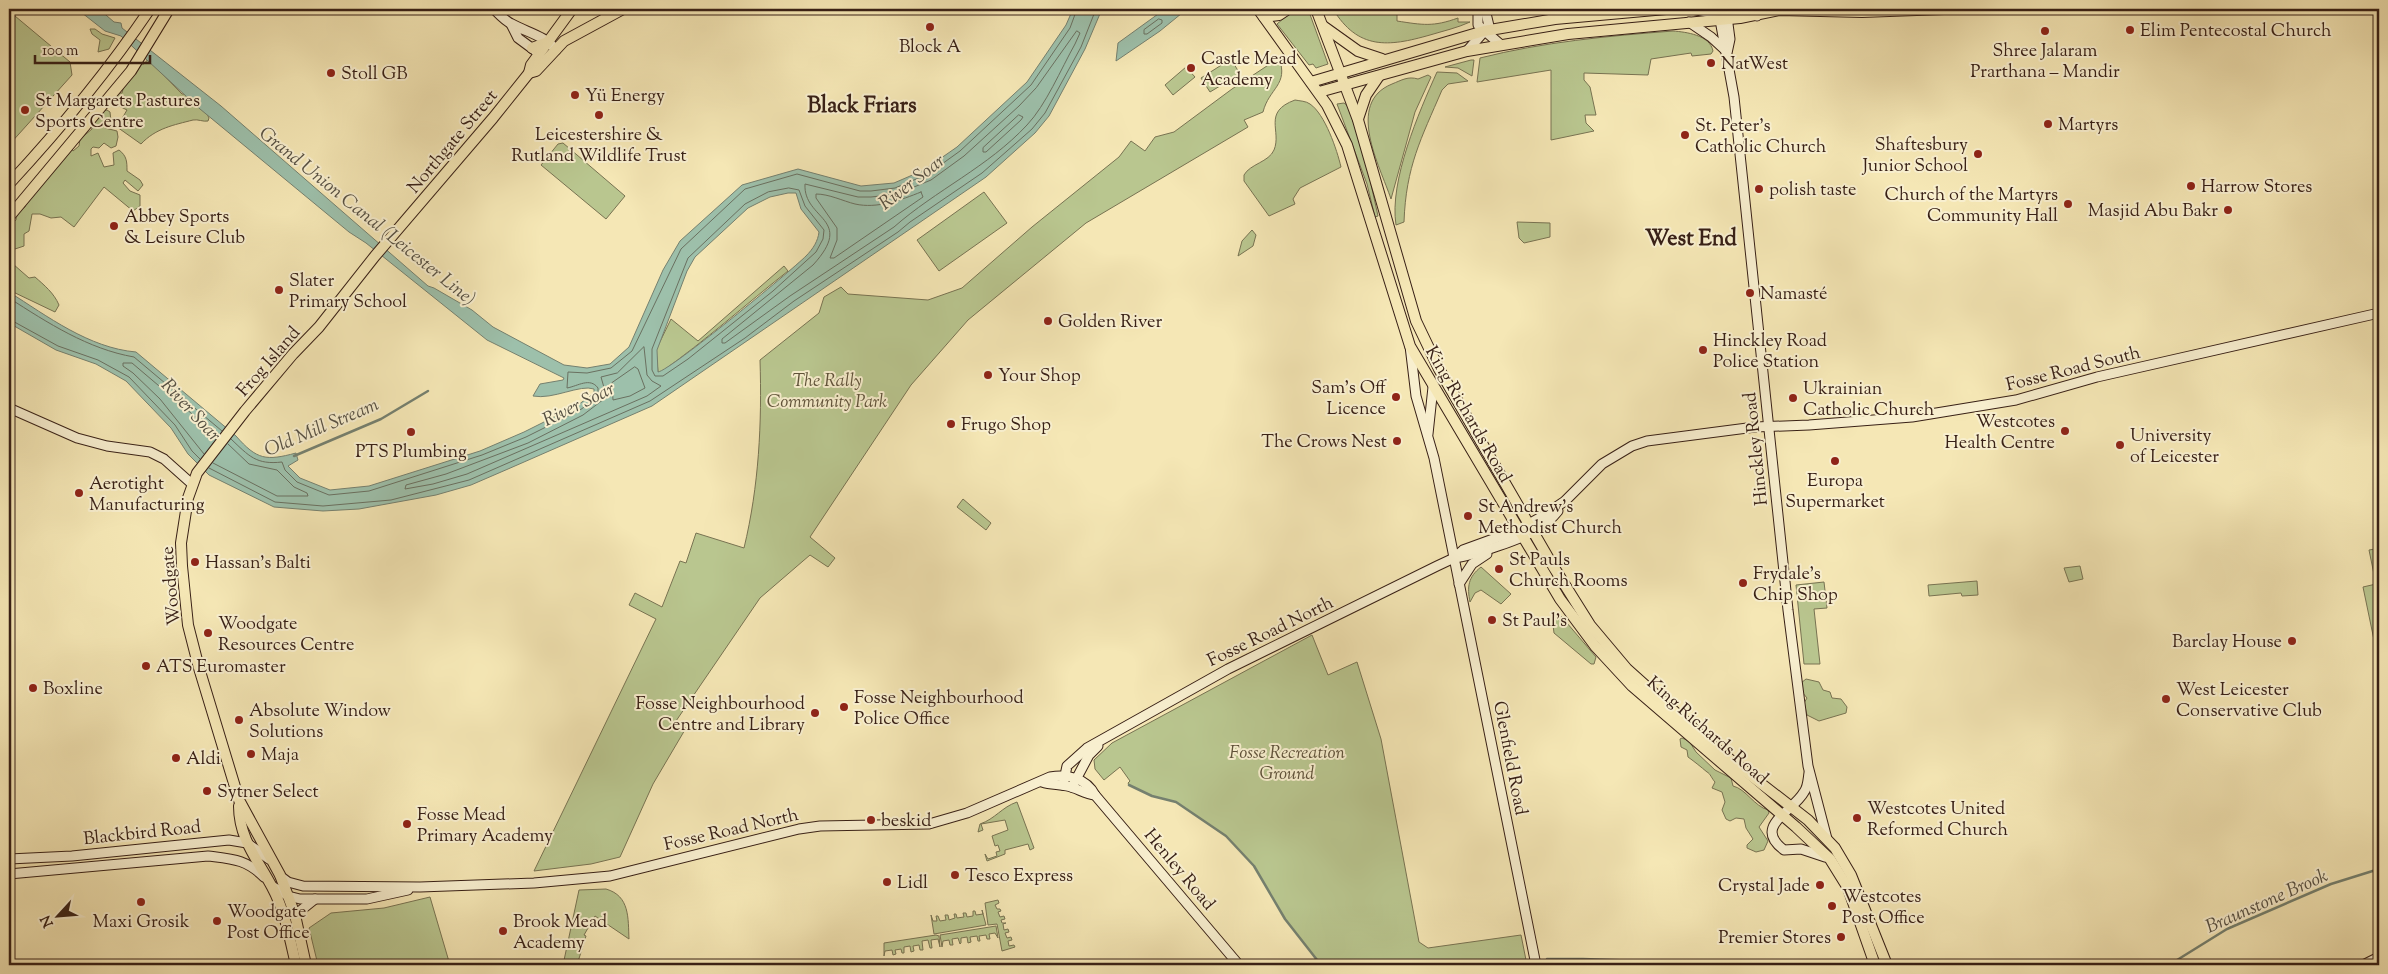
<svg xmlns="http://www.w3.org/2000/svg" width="2388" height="974" font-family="'Sorts Mill Goudy',serif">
<rect width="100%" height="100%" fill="#f5e7b5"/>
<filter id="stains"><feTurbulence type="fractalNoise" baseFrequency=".004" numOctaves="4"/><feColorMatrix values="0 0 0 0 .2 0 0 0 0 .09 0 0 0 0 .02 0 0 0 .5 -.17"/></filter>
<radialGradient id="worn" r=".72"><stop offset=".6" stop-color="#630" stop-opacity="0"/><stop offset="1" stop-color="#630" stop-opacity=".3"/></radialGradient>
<!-- green -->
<g fill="#b9c68f" stroke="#787352">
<polygon points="1295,9 1308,9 1328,64 1316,68 1313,64 1309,65 1277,24"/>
<path d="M1333,9H1397V21C1423,25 1433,27 1458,18V22H1470C1457,28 1443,31 1430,35C1388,47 1358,50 1333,9Z"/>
<polygon points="9,11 70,62 72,75 9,145"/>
<polygon points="90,29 95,29 102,34 115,38 109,49 98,52 100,40 92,34"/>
<path d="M1673,31C1686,32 1710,35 1713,51L1711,54L1692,56L1691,53L1651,59L1648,75L1584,73V80L1590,87L1596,115H1585L1586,123L1594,131L1551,140V70L1477,82L1480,58C1543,42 1608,36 1673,31Z"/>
<path d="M1279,58C1289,85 1269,88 1263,112L1244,120L1248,127L1086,223L968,320L911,385L810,537L835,558L828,567L810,555L760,598L676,721L686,728L653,784L620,857L591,864L534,871L656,619L629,605L635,593L662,607L680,561L686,563L696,533L744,548C759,486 762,423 760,360L819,313L824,297L841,287L848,294L928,300L962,288L1032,227L1119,157L1131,141L1145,151L1155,137L1174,132L1232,89Z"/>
<path d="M148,59L182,94H185L206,112L209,118L208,121C203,122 198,119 193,120C174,125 156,128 141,144L117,127L127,110L117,105V93H122L124,85L141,64H144Z"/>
<polygon points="1231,59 1240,74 1210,92 1201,78"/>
<polygon points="1471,60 1474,60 1472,76 1458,68 1445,67"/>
<polygon points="1186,67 1195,77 1173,95 1165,85"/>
<path d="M1437,72L1457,73L1468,81L1448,84L1442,90C1421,139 1406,166 1404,222L1396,225C1389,181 1419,112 1437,72Z"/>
<path d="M1428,75L1431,77L1415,112L1391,199C1380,166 1345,103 1392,84C1402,80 1408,76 1418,79Z"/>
<path d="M1295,100C1300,101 1306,101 1310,104C1325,114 1337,150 1341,167L1300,188L1293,199L1295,204L1269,216L1244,181V175C1250,164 1269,162 1274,150C1282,131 1262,112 1295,100Z"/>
<polygon points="1344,103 1348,106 1365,157 1378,216 1375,217 1367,184 1337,104"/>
<path d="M107,110L110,112L111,121L105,128L117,131L118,137L116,146L111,148L104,143L99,148L93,147L91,149V156L98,153L104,167L114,165L113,153L119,150C127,156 127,162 127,171L140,180L143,185L138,191L125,180L123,183L130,191L140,195V206L133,211L104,187L74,227L61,217L51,218L40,214H32L29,231L24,234V246L12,250L9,257V226L16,220C17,213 19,210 25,207L28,199L72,149L73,151L79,146L80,139L92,129L90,121L103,111Z"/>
<polygon points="563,143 625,196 606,219 541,165 558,144"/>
<polygon points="984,192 1007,223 939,271 917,240"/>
<polygon points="1517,222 1550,223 1550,237 1524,243 1519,238"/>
<polygon points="1252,230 1256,235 1253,246 1238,256 1242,241"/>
<path d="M9,264H13L29,278L35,277C44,285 54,293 59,305L55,312L9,290Z"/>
<path d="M784,266L788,271C745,305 705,341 661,372H658L656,350L671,319L698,341Z"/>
<polygon points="963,499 991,523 986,530 957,507"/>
<polygon points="2375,549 2379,567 2379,639 2374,640 2363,587 2376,584 2369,550"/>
<polygon points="2080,566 2083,579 2069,582 2064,568"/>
<path d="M1481,567L1511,594L1501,604L1481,590L1475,593L1470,602C1467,587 1468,577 1481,567Z"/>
<polygon points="1977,581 1978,595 1962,596 1961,593 1929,596 1928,585"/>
<polygon points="1824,582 1827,608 1814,609 1820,664 1804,664 1796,585"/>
<polygon points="1561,616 1596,657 1594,664 1591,664 1554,633 1553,625 1556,618"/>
<polygon points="1312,635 1328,675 1357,662 1381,739 1419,942 1428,948 1521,935 1527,965 1321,965 1285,919 1254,866 1226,836 1176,802 1152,796 1129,785 1128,783 1130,781 1120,767 1104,780 1095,769 1094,760 1112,743"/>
<polygon points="1806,679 1819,682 1823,690 1830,692 1832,698 1841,699 1847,707 1846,713 1819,721 1807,715 1804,703 1807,698 1802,692 1801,683"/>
<path d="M1682,738L1689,741L1696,752L1715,770L1731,778L1733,786C1746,789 1754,806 1768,810L1769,813L1759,827L1768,841L1764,850L1756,852L1747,848V845L1753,839L1746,828L1744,819L1736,818L1730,821L1726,819L1722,810L1725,802L1722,792L1712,788L1715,782C1712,779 1710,773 1707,772C1701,767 1695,762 1688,757L1687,750L1681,747L1680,739Z"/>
<path d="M1017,802L1034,848L1030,850L1028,844L1005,850V854L987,861L985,854L988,859L997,856L996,852L1000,851L998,845L995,846L992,836L1008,830L1005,820L981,824L983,830L978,832L980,824C995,819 1002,807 1017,802Z"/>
<path d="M606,889C630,896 628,918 629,939L595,916L584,935L586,936L577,965H563L579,890Z"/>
<polygon points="430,897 450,965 318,965 309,928 331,913 384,908"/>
<polygon points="998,900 999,903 995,905 997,909 1000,909 1001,911 998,912 1000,917 1004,916 1005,919 1001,920 1002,923 1006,923 1003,924 1004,930 1008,929 1009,932 1005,933 1007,938 1011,937 1012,940 1008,941 1009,946 1014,945 1015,947 1002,951 997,924 988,925 985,903"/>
<polygon points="982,910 986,925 934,934 931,915 933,921 937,921 936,916 938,916 940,921 946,920 945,915 948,915 949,920 955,918 954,914 956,914 957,918 964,917 963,913 966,913 967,917 973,916 973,911 975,911 976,915 983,914"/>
<polygon points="996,926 998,938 995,933 989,934 990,939 987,939 986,935 979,936 980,941 978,941 977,936 970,937 971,942 968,943 967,937 961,938 961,943 960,944 958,938 952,939 953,945 950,945 949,940 943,941 942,947 940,935"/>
<polygon points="936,935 939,936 940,947 938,939 931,940 932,948 930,948 928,940 922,941 923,950 920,950 919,945 913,946 914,951 911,952 910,946 904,947 904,953 902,953 901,949 895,950 896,954 893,955 892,950 885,951 884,956 884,943"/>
</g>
<!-- water -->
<g fill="#9dc0ab" stroke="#75806f" fill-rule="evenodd">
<path d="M77,9H99L114,22L121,23L122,28L221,106L428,286L434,288L472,310L493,327L564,365L587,368L610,364L629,347L663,270L680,241L742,185L798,169L861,186L894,183L924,170L957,147L1027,82L1066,25L1073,9H1102L1085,49L1049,116L1035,133L986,177L652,406L508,469L471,485L436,495L359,509L323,511L274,507L209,475L188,454L171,428L126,381L96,364L56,350L9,323V292C47,316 89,348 136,352L236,436C257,460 266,461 296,453L298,460L288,466L300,478L330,490L369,486L480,451L524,432L578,405L594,393V389C580,384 553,400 533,396L540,384L563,380L564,378L487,340L366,243L349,232L200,109L121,36L105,31ZM788,193H796L801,209L819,232C818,241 813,249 806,256C791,271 671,370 658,372L657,350L687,271L695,257L748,208L770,197Z"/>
<polygon points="1165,9 1187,9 1160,31 1116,61 1118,43"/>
</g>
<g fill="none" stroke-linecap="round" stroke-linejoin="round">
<!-- shore -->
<g stroke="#6a7060" stroke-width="1">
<polygon points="1159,19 1162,20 1162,23 1147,34 1144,34 1144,30"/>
<path d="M1077,31L1080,33L1075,44C1061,69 1046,105 1027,125C988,167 936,190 894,227L790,296L725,343H722V339L813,265C856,218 803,220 805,184L858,197H871L897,194L931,180L964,156L1019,106L1036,88Z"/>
<polygon points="1019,115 1023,117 1021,120 986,152 983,152 983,148"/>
<polygon points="789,188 799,190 805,206 824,230 823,239 816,252 773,291 688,359 663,376 655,376 652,370 652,349 688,258 745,204 768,192"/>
<path d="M921,192L923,197L834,258H830L837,240V228L816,198V194C829,194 843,201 855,204C877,209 901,200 921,192Z"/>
<path d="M9,298C48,323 88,349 134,357L222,431"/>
<polyline points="9,319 58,346 98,360 129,377 175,425 192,451 200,459"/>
<polygon points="644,347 647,375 652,381 661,386 647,396 467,474 433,484 405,489 406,485 446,474 528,443 583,415 604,399 605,391 601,377 617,373"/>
<polygon points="635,367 638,369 645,388 630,396 613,400 612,383"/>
<path d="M231,439C249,456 256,465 282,462L285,470L297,482L329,495L369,491L482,455L526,437L580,410L598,397V388C590,377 578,386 567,388L568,372L587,373L611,368L632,351L681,249L745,189L797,174L860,191H871L895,188L928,174L960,151L1031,85L1070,28L1077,9"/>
<polyline points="204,454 160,399 133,373 123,366 123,363 132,363 218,436"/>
<polyline points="213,463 277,496 308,496 307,493 294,487 277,470 249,464 228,444"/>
<polyline points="209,468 275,502 323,506 391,500 469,480 650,401 745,338 794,301 898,232 910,222 982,173 1032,129 1045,113 1081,47 1096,9"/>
</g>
<!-- stream -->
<g stroke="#75806f" stroke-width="2.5">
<polyline points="294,456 381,419 428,391"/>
<polyline points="1129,785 1152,796 1176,802 1226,836 1254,866 1285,919 1321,965"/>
<polyline points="1547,959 1583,959 1758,965"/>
<polyline points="1526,965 1527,965"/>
<polyline points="2169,965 2227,929 2331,884 2379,869"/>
</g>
<defs>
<g id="secondary">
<path d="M494,9C499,14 505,21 512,24C526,32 546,36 556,50"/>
<polyline points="1478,9 1478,25 1501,45"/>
<polyline points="1692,9 1721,15"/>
<polyline points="1718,9 1734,97 1788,610 1808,766 1827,839"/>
<polyline points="1724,9 1745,11 1757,16"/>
<polyline points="1726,9 1730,39 1727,53"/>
<polyline points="1689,22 1711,37 1724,49"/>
<polyline points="511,24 518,38 537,52"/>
<polyline points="1467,51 1489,26 1485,9"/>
<polyline points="1410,346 1416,396 1434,458 1536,965"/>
<polyline points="9,408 77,438 107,446 150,452 164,459 192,484"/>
<polyline points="1428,434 1433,387"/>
<path d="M1454,558C1470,557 1528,537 1541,527C1547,523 1553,517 1558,511"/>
<polyline points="1459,584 1472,564 1487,554"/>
<path d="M1809,773C1808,779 1808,787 1804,792C1793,812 1752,826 1784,850L1801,849L1825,857"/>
<path d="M1042,782C1051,785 1058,784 1067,786C1077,788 1085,794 1095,795"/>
<polyline points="1063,785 1067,766 1087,748 1228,669 1437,566 1454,558 1463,550 1518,530 1543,516 1565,501 1602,464 1632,446 1647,441 1755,427 1809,425 1912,417 2016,400 2097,377 2379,313"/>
<polyline points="1072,787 1089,755 1098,746"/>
<polyline points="9,859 72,856 229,840 247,843 269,859"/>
<path d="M9,874L208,856C232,859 246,859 264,877"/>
<path d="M280,876L288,882L303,886L420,887L534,883L610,876L799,829L820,826L929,824L967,813L1050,777C1068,774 1086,778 1095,795L1239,965"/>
<polyline points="272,886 288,896 300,899 367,899 408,890"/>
<polyline points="295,915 315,899"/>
<polyline points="2363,965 2379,957"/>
</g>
<g id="primary">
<polyline points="1258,9 1327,105 1347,145 1410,346 1560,599 1595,646 1632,686 1796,827 1830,859 1848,888 1875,965"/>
<polyline points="1316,9 1358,120 1416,321 1439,369 1553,566 1590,625 1627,669 1714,747 1808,820 1835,848 1851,875 1887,965"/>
<polyline points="1264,17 1279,15 1288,9"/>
<polyline points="1323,26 1358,51 1382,59"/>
<polyline points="532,48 548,42"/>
<polyline points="529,73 536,71 564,41 623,9"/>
<polyline points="1311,82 1484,31 1555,19 1666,9"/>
<polyline points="1319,92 1467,51 1568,34 1740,18 1779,10 1862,12 1944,9"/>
<polyline points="1358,119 1366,95 1379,76"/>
<path d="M9,184C60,129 108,71 150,9"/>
<polyline points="9,217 131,71 169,9"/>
<path d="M239,806C239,839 258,860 272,887C285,911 290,939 296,965"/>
<polyline points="306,965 295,915 288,896 280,875 239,800 199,668 188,625 182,566 181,543 188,498 197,473 245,411 293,354 319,327 375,256 493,118 529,73 531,65 572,9"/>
</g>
</defs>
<!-- secondary casing -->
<use href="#secondary" stroke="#382016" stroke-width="11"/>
<!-- primary casing -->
<use href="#primary" stroke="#382016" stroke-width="12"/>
<!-- secondary -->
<use href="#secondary" stroke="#f8efcf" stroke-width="9"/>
<!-- primary -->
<use href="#primary" stroke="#f5e7b5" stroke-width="10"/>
</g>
<!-- markers -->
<g fill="#8f2418" stroke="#f8efcf" stroke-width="2">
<circle cx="930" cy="27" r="5"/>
<circle cx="2130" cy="30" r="5"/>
<circle cx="2045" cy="31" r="5"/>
<circle cx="1711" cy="63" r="5"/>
<circle cx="1191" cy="68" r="5"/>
<circle cx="331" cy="73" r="5"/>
<circle cx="575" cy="95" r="5"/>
<circle cx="25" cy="110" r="5"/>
<circle cx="599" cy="115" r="5"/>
<circle cx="2048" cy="124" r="5"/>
<circle cx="1685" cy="135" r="5"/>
<circle cx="1978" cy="154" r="5"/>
<circle cx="2191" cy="186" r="5"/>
<circle cx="1759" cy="189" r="5"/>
<circle cx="2068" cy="204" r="5"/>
<circle cx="2228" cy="210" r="5"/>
<circle cx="114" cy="226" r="5"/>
<circle cx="279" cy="290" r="5"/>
<circle cx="1750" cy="293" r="5"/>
<circle cx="1048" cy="321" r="5"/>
<circle cx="1703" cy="350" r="5"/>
<circle cx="988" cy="375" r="5"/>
<circle cx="1396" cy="397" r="5"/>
<circle cx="1793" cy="398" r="5"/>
<circle cx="951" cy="424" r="5"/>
<circle cx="2065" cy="431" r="5"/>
<circle cx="411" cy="432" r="5"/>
<circle cx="1397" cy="441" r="5"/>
<circle cx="2120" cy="445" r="5"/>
<circle cx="1835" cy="461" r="5"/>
<circle cx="79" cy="493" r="5"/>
<circle cx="1468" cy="516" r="5"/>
<circle cx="195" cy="562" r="5"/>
<circle cx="1499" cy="569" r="5"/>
<circle cx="1743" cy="583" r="5"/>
<circle cx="1492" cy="620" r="5"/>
<circle cx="208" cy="633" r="5"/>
<circle cx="2292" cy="641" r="5"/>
<circle cx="146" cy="666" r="5"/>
<circle cx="33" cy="688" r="5"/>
<circle cx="2166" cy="699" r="5"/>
<circle cx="844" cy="707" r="5"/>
<circle cx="815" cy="713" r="5"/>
<circle cx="239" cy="720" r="5"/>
<circle cx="251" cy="754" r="5"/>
<circle cx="176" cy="758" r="5"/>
<circle cx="207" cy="791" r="5"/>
<circle cx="1857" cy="818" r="5"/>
<circle cx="871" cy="820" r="5"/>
<circle cx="407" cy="824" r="5"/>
<circle cx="955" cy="875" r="5"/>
<circle cx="887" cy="882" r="5"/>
<circle cx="1820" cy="885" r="5"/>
<circle cx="141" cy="902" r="5"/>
<circle cx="1832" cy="906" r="5"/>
<circle cx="217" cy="921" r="5"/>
<circle cx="503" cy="931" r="5"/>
<circle cx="1841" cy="937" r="5"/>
</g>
<g text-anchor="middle" stroke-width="4" stroke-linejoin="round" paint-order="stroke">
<!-- poi labels -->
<g font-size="18" fill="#382016" stroke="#f8efcf" text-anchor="start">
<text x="2140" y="36">Elim Pentecostal Church</text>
<text x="930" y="52" text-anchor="middle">Block A</text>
<text x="2045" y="56" text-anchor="middle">Shree Jalaram<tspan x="2045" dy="21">Prarthana – Mandir</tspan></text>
<text x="1201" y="64">Castle Mead<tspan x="1201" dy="21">Academy</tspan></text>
<text x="1721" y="69">NatWest</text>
<text x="341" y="79">Stoll GB</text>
<text x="585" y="101">Yü Energy</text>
<text x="35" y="106">St Margarets Pastures<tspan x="35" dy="21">Sports Centre</tspan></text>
<text x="2058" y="130">Martyrs</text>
<text x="1695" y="131">St. Peter's<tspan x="1695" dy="21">Catholic Church</tspan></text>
<text x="599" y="140" text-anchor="middle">Leicestershire &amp;<tspan x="599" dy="21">Rutland Wildlife Trust</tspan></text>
<text x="1968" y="150" text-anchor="end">Shaftesbury<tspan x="1968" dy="21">Junior School</tspan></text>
<text x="2201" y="192">Harrow Stores</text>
<text x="1769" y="195">polish taste</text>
<text x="2058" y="200" text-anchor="end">Church of the Martyrs<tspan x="2058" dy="21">Community Hall</tspan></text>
<text x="2218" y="216" text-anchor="end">Masjid Abu Bakr</text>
<text x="124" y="222">Abbey Sports<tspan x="124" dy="21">&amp; Leisure Club</tspan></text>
<text x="289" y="286">Slater<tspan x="289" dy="21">Primary School</tspan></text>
<text x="1760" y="299">Namasté</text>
<text x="1058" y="327">Golden River</text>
<text x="1713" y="346">Hinckley Road<tspan x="1713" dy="21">Police Station</tspan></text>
<text x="998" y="381">Your Shop</text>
<text x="1386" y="393" text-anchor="end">Sam's Off<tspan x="1386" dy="21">Licence</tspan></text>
<text x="1803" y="394">Ukrainian<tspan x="1803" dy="21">Catholic Church</tspan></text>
<text x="2055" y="427" text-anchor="end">Westcotes<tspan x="2055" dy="21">Health Centre</tspan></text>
<text x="961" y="430">Frugo Shop</text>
<text x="2130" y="441">University<tspan x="2130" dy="21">of Leicester</tspan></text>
<text x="1387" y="447" text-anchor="end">The Crows Nest</text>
<text x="411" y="457" text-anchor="middle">PTS Plumbing</text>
<text x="1835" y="486" text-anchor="middle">Europa<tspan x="1835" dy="21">Supermarket</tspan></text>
<text x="89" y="489">Aerotight<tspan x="89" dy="21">Manufacturing</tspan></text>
<text x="1478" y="512">St Andrew's<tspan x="1478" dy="21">Methodist Church</tspan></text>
<text x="1509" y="565">St Pauls<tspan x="1509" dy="21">Church Rooms</tspan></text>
<text x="205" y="568">Hassan's Balti</text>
<text x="1753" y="579">Frydale's<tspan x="1753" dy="21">Chip Shop</tspan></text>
<text x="1502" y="626">St Paul's</text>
<text x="218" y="629">Woodgate<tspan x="218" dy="21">Resources Centre</tspan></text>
<text x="2282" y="647" text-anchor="end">Barclay House</text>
<text x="156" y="672">ATS Euromaster</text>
<text x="43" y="694">Boxline</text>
<text x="2176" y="695">West Leicester<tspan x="2176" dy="21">Conservative Club</tspan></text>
<text x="854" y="703">Fosse Neighbourhood<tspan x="854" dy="21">Police Office</tspan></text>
<text x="805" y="709" text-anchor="end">Fosse Neighbourhood<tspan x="805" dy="21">Centre and Library</tspan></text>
<text x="249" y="716">Absolute Window<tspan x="249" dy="21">Solutions</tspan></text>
<text x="261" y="760">Maja</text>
<text x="186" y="764">Aldi</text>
<text x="217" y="797">Sytner Select</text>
<text x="1867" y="814">Westcotes United<tspan x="1867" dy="21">Reformed Church</tspan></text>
<text x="417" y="820">Fosse Mead<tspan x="417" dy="21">Primary Academy</tspan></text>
<text x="881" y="826">beskid</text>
<text x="965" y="881">Tesco Express</text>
<text x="897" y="888">Lidl</text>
<text x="1810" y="891" text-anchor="end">Crystal Jade</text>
<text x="1842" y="902">Westcotes<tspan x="1842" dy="21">Post Office</tspan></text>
<text x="227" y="917">Woodgate<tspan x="227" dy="21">Post Office</tspan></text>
<text x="141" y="927" text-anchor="middle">Maxi Grosik</text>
<text x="513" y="927">Brook Mead<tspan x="513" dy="21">Academy</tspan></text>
<text x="1831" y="943" text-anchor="end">Premier Stores</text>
</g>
<!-- street labels -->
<g font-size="18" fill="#382016" stroke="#f8efcf">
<text transform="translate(452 141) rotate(-50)" y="6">Northgate Street</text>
<text transform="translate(268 361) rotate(-49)" y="6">Frog Island</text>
<text transform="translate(2073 368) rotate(-14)" y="6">Fosse Road South</text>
<text transform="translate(1469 414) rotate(60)" y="6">King Richards Road</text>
<text transform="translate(1755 449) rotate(-96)" y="6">Hinckley Road</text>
<text transform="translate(170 586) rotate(-95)" y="6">Woodgate</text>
<text transform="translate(1270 631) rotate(-26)" y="6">Fosse Road North</text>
<text transform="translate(1708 730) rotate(41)" y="6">King Richards Road</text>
<text transform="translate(1511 758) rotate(79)" y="6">Glenfield Road</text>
<text transform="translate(731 829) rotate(-13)" y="6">Fosse Road North</text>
<text transform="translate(142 832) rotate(-6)" y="6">Blackbird Road</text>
<text transform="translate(1180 869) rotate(50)" y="6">Henley Road</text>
</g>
<!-- park labels -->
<g font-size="18" font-style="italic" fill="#5f523a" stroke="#f8efcf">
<text x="827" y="386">The Rally<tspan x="827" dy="21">Community Park</tspan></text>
<text x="1287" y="758">Fosse Recreation<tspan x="1287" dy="21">Ground</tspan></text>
</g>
<!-- water labels -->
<g font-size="19" font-style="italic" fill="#565043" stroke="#f8efcf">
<text transform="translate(911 181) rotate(-38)" y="7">River Soar</text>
<text transform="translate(368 215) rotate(39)" y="7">Grand Union Canal (Leicester Line)</text>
<text transform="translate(578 403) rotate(-26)" y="7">River Soar</text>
<text transform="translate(192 409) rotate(47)" y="7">River Soar</text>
<text transform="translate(321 426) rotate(-23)" y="7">Old Mill Stream</text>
<text transform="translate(2266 900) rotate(-24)" y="7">Braunstone Brook</text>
</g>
<!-- district labels -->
<g font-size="22" font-weight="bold" fill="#382016" stroke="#f8efcf">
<text x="862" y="112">Black Friars</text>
<text x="1691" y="245">West End</text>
</g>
</g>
<!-- margin -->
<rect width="2388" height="974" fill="none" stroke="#f5e7b5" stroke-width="30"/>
<rect x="10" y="10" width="2368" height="954" fill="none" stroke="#382016" stroke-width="2.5"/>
<rect x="15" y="15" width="2358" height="944" fill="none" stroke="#382016"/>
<!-- north arrow -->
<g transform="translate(58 916) rotate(244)" stroke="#f8efcf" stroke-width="4" paint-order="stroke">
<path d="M0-4L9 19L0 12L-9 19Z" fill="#382016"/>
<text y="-8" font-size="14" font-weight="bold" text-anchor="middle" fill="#382016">N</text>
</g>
<!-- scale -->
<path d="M35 55v8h115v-8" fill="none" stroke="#382016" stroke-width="2.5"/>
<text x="42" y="55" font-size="15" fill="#382016" stroke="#f8efcf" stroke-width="4" paint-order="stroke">100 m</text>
<rect width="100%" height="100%" filter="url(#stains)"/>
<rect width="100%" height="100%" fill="url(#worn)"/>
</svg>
